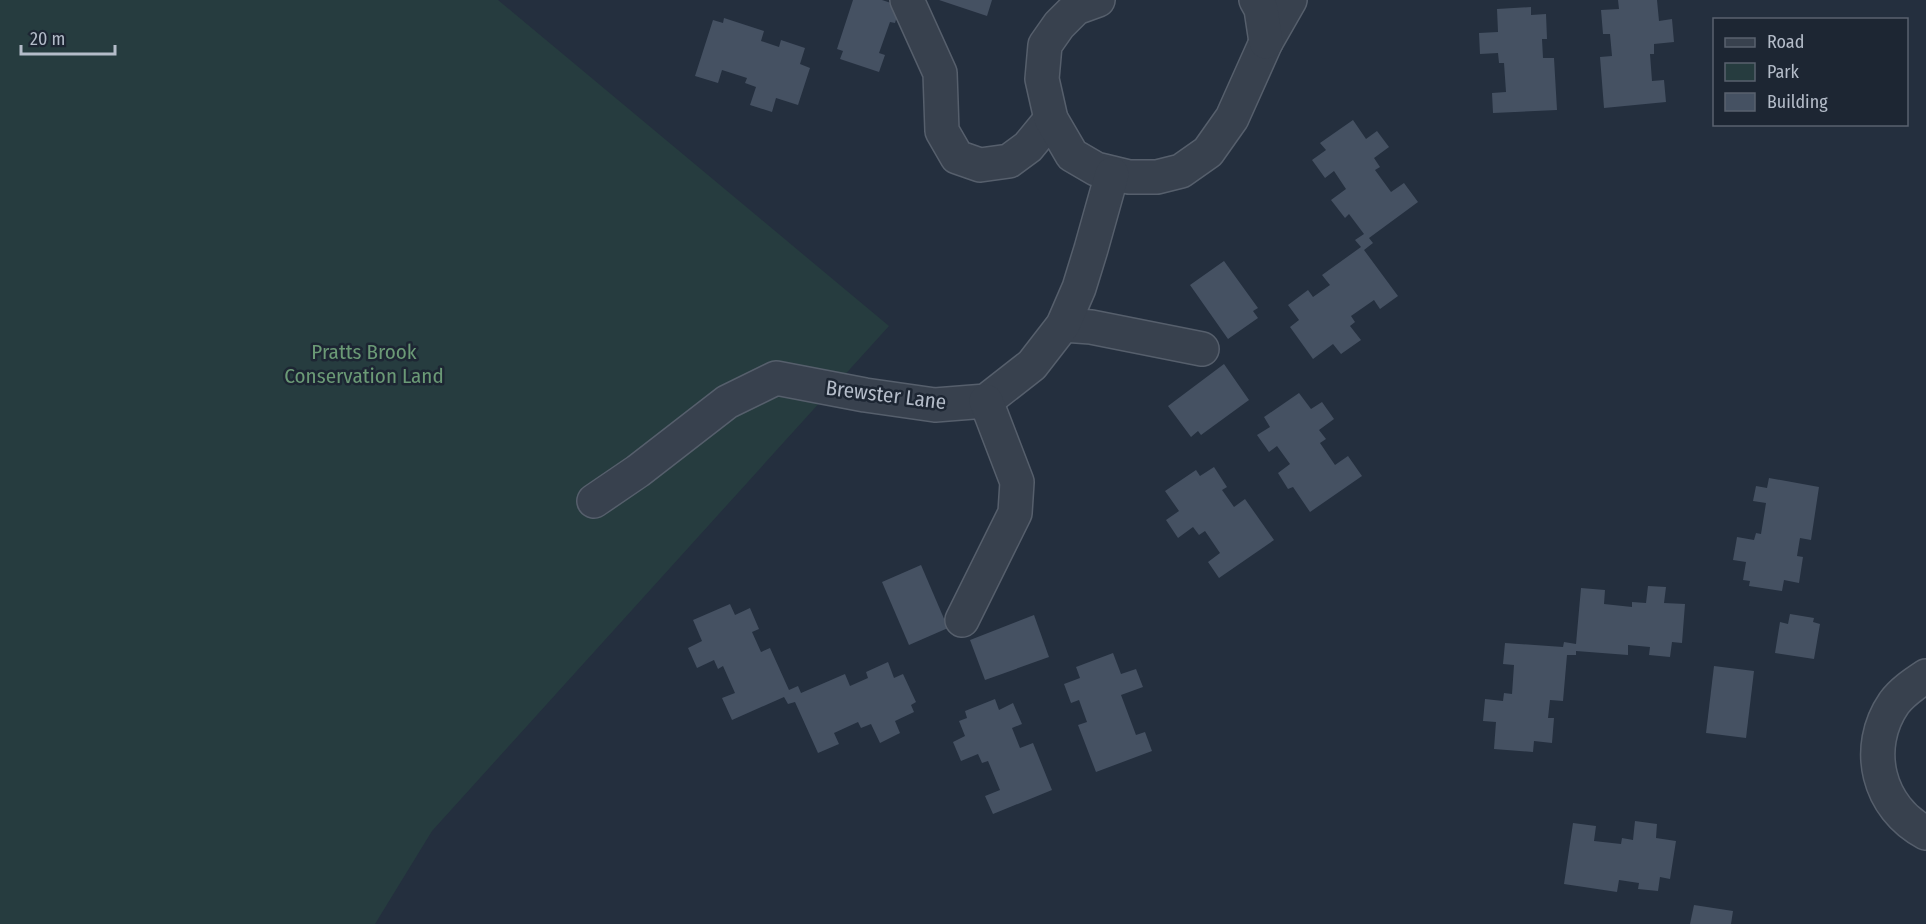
<svg xmlns="http://www.w3.org/2000/svg" width="1926" height="924" font-family="'Fira Sans Condensed',sans-serif">
<rect width="100%" height="100%" fill="#242f3e"/>
<!-- green -->
<polygon fill="#263c3f" points="0,0 498,0 889,326 432,831 375,924 0,924"/>
<!-- building -->
<g fill="#455162">
<polygon points="853,0 882,0 900,6 895,23 890,22 879,53 885,55 879,72 840,59 843,51 837,49"/>
<polygon points="939,0 992,0 987,16"/>
<polygon points="1618,0 1657,0 1659,21 1672,19 1674,42 1654,44 1654,54 1650,54 1652,81 1664,80 1666,102 1604,108 1600,57 1612,56 1610,34 1603,34 1601,10 1619,9"/>
<polygon points="1531,7 1531,15 1546,14 1547,39 1542,39 1543,58 1554,58 1557,110 1493,113 1492,93 1506,92 1504,63 1499,63 1498,53 1480,54 1479,33 1498,32 1497,9"/>
<polygon points="724,18 764,31 761,41 779,47 781,40 805,48 800,64 810,68 798,105 776,98 772,112 750,105 756,87 745,83 747,78 722,70 718,83 695,76 713,20 723,23"/>
<polygon points="1353,120 1366,139 1377,131 1389,147 1374,158 1380,167 1375,170 1391,192 1404,183 1418,202 1369,238 1373,243 1364,250 1398,296 1380,309 1374,300 1351,316 1355,322 1350,326 1361,340 1341,354 1333,344 1313,359 1290,327 1299,320 1288,305 1308,290 1313,297 1330,285 1322,275 1361,247 1355,240 1364,234 1349,214 1345,218 1331,200 1346,189 1334,171 1325,178 1312,160 1326,150 1320,143"/>
<polygon points="1224,261 1258,308 1253,311 1258,318 1228,339 1190,285"/>
<polygon points="1224,364 1249,400 1201,435 1198,431 1191,437 1168,406"/>
<polygon points="1299,393 1311,409 1322,402 1334,419 1319,430 1326,439 1320,443 1335,465 1348,456 1362,476 1310,512 1293,487 1288,489 1278,473 1290,464 1277,446 1269,452 1257,435 1270,427 1264,417"/>
<polygon points="1214,467 1227,487 1222,490 1234,507 1245,499 1274,540 1219,578 1208,562 1220,553 1205,531 1199,535 1193,527 1178,538 1166,520 1179,511 1165,491 1196,470 1200,476"/>
<polygon points="1769,478 1819,487 1811,540 1800,538 1797,556 1803,557 1799,583 1784,580 1782,591 1749,586 1750,581 1743,580 1746,562 1733,560 1737,537 1754,540 1756,533 1761,534 1766,503 1753,501 1756,486 1767,488"/>
<polygon points="921,565 948,628 909,645 882,582"/>
<polygon points="1648,586 1666,587 1664,603 1685,604 1682,643 1672,642 1670,657 1649,655 1650,647 1628,645 1628,655 1576,651 1576,655 1567,655 1563,701 1550,700 1548,718 1554,718 1552,743 1534,741 1533,752 1494,749 1496,722 1483,721 1485,699 1503,701 1504,693 1512,694 1514,665 1503,664 1505,643 1563,647 1564,642 1576,644 1581,588 1605,590 1604,604 1632,607 1632,602 1646,603"/>
<polygon points="730,604 735,615 750,608 759,629 752,632 761,652 770,648 789,690 798,686 801,693 845,674 850,686 868,678 866,672 888,662 894,678 903,674 916,702 911,705 914,712 895,721 900,733 880,743 871,724 861,728 858,722 834,733 839,744 818,753 795,702 788,704 784,697 732,720 722,698 735,693 723,666 718,669 714,660 697,668 688,648 702,641 693,620"/>
<polygon points="1790,614 1814,618 1813,622 1820,624 1814,659 1775,653 1780,622 1788,624"/>
<polygon points="1034,615 1049,657 985,680 970,640"/>
<polygon points="1113,653 1121,674 1136,669 1143,687 1121,695 1136,735 1145,732 1152,751 1096,772 1078,725 1087,722 1079,700 1071,703 1064,684 1080,678 1076,667"/>
<polygon points="1714,666 1754,671 1746,738 1706,733"/>
<polygon points="995,699 999,710 1013,703 1022,724 1012,728 1020,748 1033,743 1052,790 993,814 985,796 1000,790 988,761 982,763 978,754 961,761 953,742 965,736 959,721 967,718 965,711"/>
<polygon points="1635,821 1657,824 1656,838 1676,841 1670,879 1660,877 1658,891 1638,889 1639,883 1619,880 1617,892 1564,884 1573,823 1596,826 1594,841 1621,844 1622,838 1633,840"/>
<polygon points="1694,905 1733,911 1731,924 1690,924"/>
</g>
<g fill="none" stroke-linecap="round" stroke-linejoin="round">
<defs>
<g id="minor">
<polyline points="907,0 940,73 942,131 957,157 980,165 1009,161 1028,147 1051,119"/>
<polyline points="1098,0 1076,8 1059,25 1045,45 1042,79 1051,119 1072,155 1096,169 1129,177 1157,177 1181,171 1208,152 1232,118 1266,42 1290,0"/>
<polyline points="1256,0 1261,9 1266,42"/>
<polyline points="1063,325 1091,327 1202,349"/>
<polyline points="594,501 638,471 727,402 776,378 865,395 935,405 986,401 1032,365 1063,325 1079,288 1091,249 1112,174"/>
<polyline points="962,620 1015,513 1017,482 986,401"/>
<path d="M1926,676C1914,684 1902,692 1894,703C1863,748 1878,808 1926,833"/>
</g>
</defs>
<!-- minor casing -->
<use href="#minor" stroke="#565f6c" stroke-width="36"/>
<!-- minor -->
<use href="#minor" stroke="#38414e" stroke-width="33"/>
</g>
<g text-anchor="middle" stroke-width="5" stroke-linejoin="round" paint-order="stroke">
<!-- park labels -->
<g font-size="21" fill="#6b9a76" stroke="#1d2633">
<text x="364" y="359">Pratts Brook<tspan x="364" dy="24">Conservation Land</tspan></text>
</g>
<!-- street labels -->
<g font-size="21" fill="#b4bcc9" stroke="#1d2633">
<text transform="translate(886 395) rotate(7)" y="7">Brewster Lane</text>
</g>
</g>
<!-- legend -->
<rect x="1713" y="18" width="195" height="108" fill="#1d2633" stroke="#59626f" stroke-width="1.5"/>
<rect x="1725" y="38" width="30" height="9" fill="#38414e" stroke="#59626f" stroke-width="1.5"/>
<text x="1767" y="48" font-size="18" fill="#b4bcc9">Road</text>
<rect x="1725" y="63" width="30" height="18" fill="#263c3f" stroke="#59626f" stroke-width="1.5"/>
<text x="1767" y="78" font-size="18" fill="#b4bcc9">Park</text>
<rect x="1725" y="93" width="30" height="18" fill="#455162" stroke="#59626f" stroke-width="1.5"/>
<text x="1767" y="108" font-size="18" fill="#b4bcc9">Building</text>
<!-- scale -->
<path d="M21 45v9h94v-9" fill="none" stroke="#b4bcc9" stroke-width="3"/>
<text x="30" y="45" font-size="18" fill="#b4bcc9" stroke="#1d2633" stroke-width="4.5" paint-order="stroke">20 m</text>
</svg>
